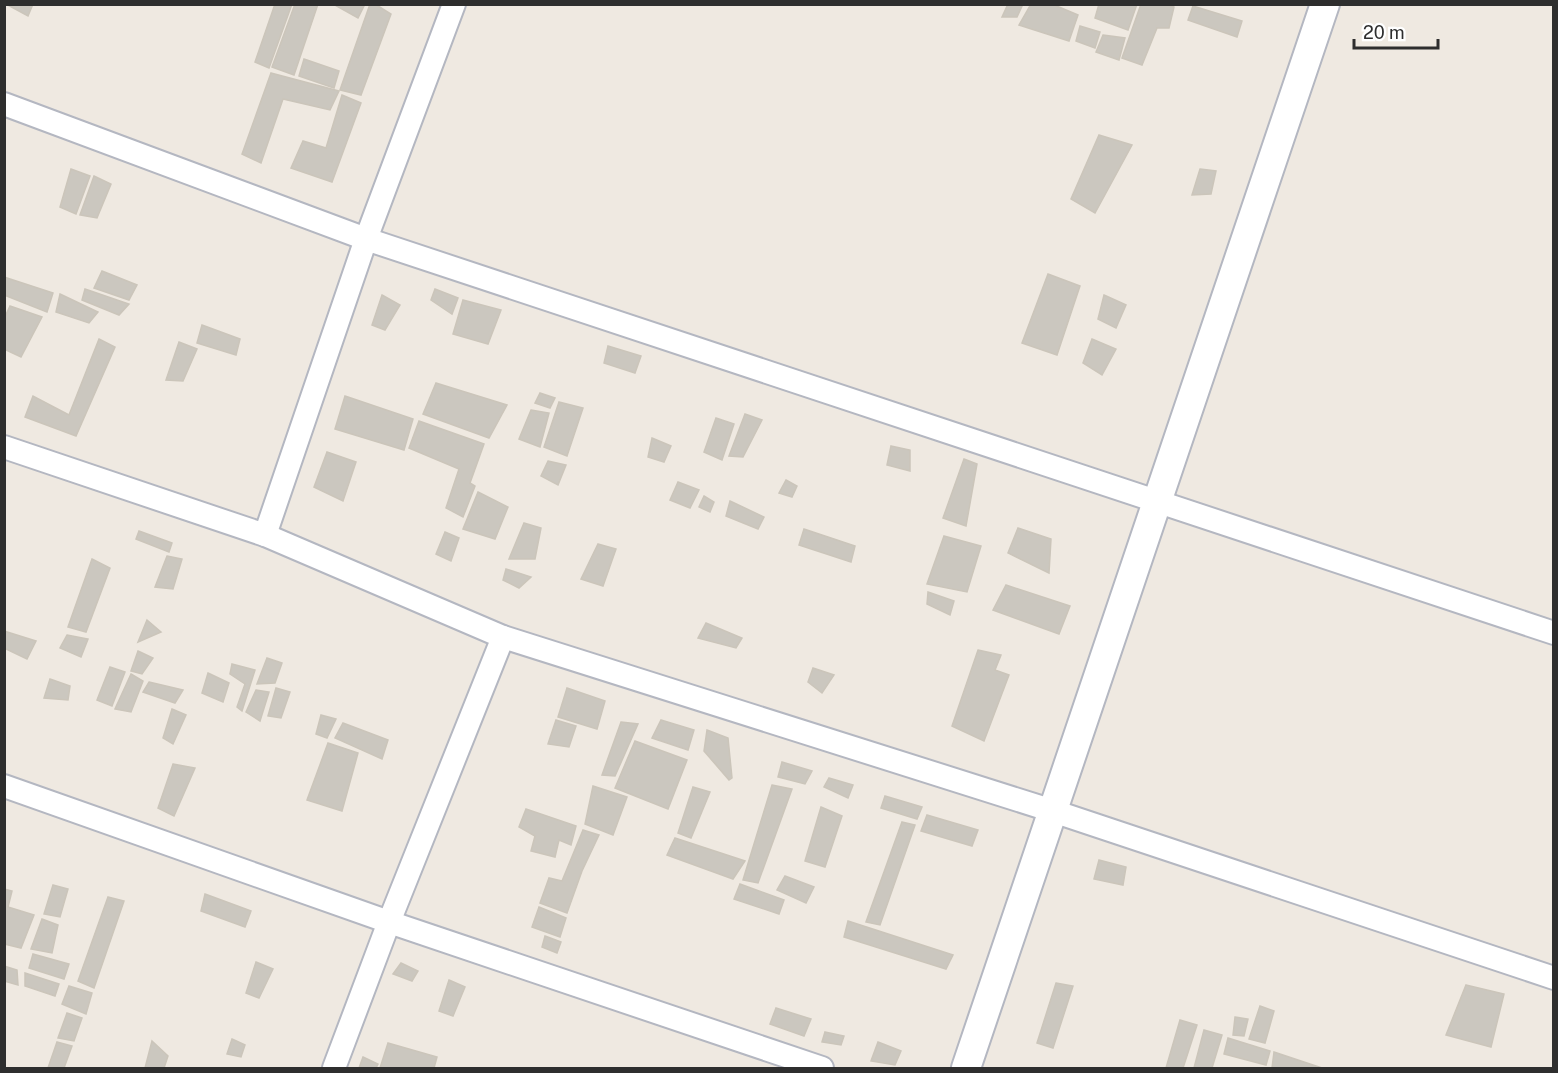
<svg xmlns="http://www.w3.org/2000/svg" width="1558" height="1073" font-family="'Public Sans',sans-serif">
<rect width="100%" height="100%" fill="#efe9e1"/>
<!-- building -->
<g fill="#cbc7bf" stroke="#cbc5ba" stroke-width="1.5">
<polygon points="6,4 33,4 28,16"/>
<polygon points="275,4 292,4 269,68 255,62"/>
<polygon points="295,4 318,4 294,75 272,67"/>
<polygon points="333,4 365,4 358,18"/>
<polygon points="370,4 375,4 391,14 361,95 340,90"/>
<polygon points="1008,4 1023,4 1017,17 1002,17"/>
<polygon points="1031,4 1052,4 1078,15 1069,41 1019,25"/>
<polygon points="1099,4 1137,4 1128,30 1095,18"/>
<polygon points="1141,4 1166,4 1174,7 1169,28 1157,28 1142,65 1122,58"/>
<polygon points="1193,6 1242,21 1237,37 1188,20"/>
<polygon points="1080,26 1100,32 1095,48 1076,41"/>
<polygon points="1103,35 1125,38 1119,60 1096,52"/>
<polygon points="304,59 339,71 334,88 299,76"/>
<polygon points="271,73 339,91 330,110 283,99 261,163 242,154"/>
<polygon points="342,95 361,103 332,182 291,168 303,141 326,148"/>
<polygon points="1099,135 1132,145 1095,213 1071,199"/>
<polygon points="71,169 90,176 76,214 60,207"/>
<polygon points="1200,169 1216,171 1211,194 1192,195"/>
<polygon points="94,176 111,184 97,218 80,215"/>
<polygon points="102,271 137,285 129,300 94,288"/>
<polygon points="1048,274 1080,286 1057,355 1022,343"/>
<polygon points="4,277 53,293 47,312 4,295"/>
<polygon points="85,289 129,304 119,315 82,300"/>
<polygon points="435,289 458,298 452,314 431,300"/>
<polygon points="60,294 98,312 89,323 56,312"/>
<polygon points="382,295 400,305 385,330 372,325"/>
<polygon points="1104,295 1126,305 1116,328 1098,319"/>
<polygon points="463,300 501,310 488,344 453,334"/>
<polygon points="10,306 42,317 21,357 4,349 4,319"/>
<polygon points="202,325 240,339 236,355 197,343"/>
<polygon points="99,339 115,347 76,436 25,417 33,396 69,415"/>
<polygon points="1092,339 1116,349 1102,375 1083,363"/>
<polygon points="179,342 197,349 183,381 166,380"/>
<polygon points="608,346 641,356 635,373 604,363"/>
<polygon points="436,383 507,405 489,438 423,414"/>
<polygon points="540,393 555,398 550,408 535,403"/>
<polygon points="345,396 413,419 404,450 335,429"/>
<polygon points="559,402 583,408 567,456 544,447"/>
<polygon points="531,410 549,413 540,447 519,439"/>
<polygon points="745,414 762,420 743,457 729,456"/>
<polygon points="716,418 734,424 722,460 704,452"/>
<polygon points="419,421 484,444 470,483 475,486 463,517 446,508 459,469 409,448"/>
<polygon points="652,438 671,446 664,462 648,457"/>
<polygon points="891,446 910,450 910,471 887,465"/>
<polygon points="327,452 356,462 343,501 314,487"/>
<polygon points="964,459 977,464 966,526 943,518"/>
<polygon points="548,461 566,465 558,485 541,476"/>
<polygon points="786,480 797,486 792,497 779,493"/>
<polygon points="678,482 699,490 690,508 670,500"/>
<polygon points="478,492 508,507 495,539 463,529"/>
<polygon points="704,496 714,502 710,512 699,507"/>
<polygon points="730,501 764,517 758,529 726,516"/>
<polygon points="524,523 541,528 535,559 509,559"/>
<polygon points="1018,528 1051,539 1049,573 1008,553"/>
<polygon points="804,529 855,546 851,562 799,545"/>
<polygon points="139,531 172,543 169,552 136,539"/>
<polygon points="445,532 459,538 451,561 436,554"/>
<polygon points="944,536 981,546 967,592 927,584"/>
<polygon points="598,544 616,549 603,586 581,579"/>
<polygon points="167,556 182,559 173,589 155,587"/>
<polygon points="92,559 110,568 86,632 68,627"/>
<polygon points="506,569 531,577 519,588 503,580"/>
<polygon points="1006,585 1070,606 1059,634 993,610"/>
<polygon points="928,592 954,601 950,615 927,604"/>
<polygon points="147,620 161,632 138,642"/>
<polygon points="706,623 742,638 736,648 698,638"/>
<polygon points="4,631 36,641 27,659 4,648"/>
<polygon points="67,635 88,639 81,657 60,648"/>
<polygon points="978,650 1001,655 995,670 1009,675 984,741 952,726"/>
<polygon points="138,651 153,658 142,674 131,671"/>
<polygon points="267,658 282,663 275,683 257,684"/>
<polygon points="232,664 255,670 242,711 237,707 245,684 230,674"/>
<polygon points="110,667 125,672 112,706 97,700"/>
<polygon points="813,668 834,675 822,693 808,682"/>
<polygon points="208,673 229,683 223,702 202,693"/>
<polygon points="131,674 143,681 131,712 115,709"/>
<polygon points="50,679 70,686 68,700 44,698"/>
<polygon points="149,682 183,690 175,703 143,692"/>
<polygon points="276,688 290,692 281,718 268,716"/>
<polygon points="567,688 605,701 597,729 558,717"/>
<polygon points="256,690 269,692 260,721 246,712"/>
<polygon points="172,709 186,715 173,744 163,738"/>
<polygon points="321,715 336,719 327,738 316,734"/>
<polygon points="556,720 576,726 569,747 548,744"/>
<polygon points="661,720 694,730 688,750 652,738"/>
<polygon points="621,722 638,724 615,776 602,775"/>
<polygon points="343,723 388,740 382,759 335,738"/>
<polygon points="707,730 728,738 732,778 729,780 704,751"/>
<polygon points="635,741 687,760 668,809 615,788"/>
<polygon points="328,743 358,753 342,811 307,800"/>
<polygon points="782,762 812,771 805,784 778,777"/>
<polygon points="173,764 195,768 174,816 158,808"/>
<polygon points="829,778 853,785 848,798 824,787"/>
<polygon points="772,785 792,789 758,883 743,880"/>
<polygon points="593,786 627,797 613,835 585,824"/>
<polygon points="693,787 710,792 691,838 678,833"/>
<polygon points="885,796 922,807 917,819 881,808"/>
<polygon points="821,807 842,816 825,867 805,861"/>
<polygon points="526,809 576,826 571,845 559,840 555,857 531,851 535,836 519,827"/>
<polygon points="927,815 978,830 972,846 921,831"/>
<polygon points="902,822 915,825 880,925 866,922"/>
<polygon points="583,830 599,835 582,871 567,913 540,903 549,878 562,881"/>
<polygon points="675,838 745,861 733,879 667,855"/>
<polygon points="1099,860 1126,867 1123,885 1094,879"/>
<polygon points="785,876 814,887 806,903 777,890"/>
<polygon points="740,884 784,900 779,914 734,899"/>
<polygon points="53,885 68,889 60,917 44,914"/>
<polygon points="4,889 12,891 8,907 34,915 21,948 4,944"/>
<polygon points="205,894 251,911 245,927 201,911"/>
<polygon points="108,897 124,901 94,988 78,981"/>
<polygon points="539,907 566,918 560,937 532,927"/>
<polygon points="42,919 58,925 52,953 31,949"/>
<polygon points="848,921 953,955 946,969 844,937"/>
<polygon points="545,936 561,942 557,953 542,947"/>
<polygon points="33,954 69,964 64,979 29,968"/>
<polygon points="256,962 273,969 259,998 246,993"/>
<polygon points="401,963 418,971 412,981 393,974"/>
<polygon points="4,966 17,970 18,985 4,981"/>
<polygon points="25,973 59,984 55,996 25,986"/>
<polygon points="449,980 465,987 453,1016 439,1011"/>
<polygon points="1056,983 1073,986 1053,1048 1037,1043"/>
<polygon points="1466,985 1504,994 1491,1047 1446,1035"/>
<polygon points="69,986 92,993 86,1014 62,1004"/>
<polygon points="1260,1006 1274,1011 1265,1043 1249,1039"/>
<polygon points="776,1008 811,1019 804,1036 770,1024"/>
<polygon points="67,1013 82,1018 74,1041 58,1038"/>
<polygon points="1235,1017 1248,1019 1244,1036 1233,1035"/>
<polygon points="1180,1020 1197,1025 1183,1068 1166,1068"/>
<polygon points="1204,1030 1222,1035 1212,1068 1194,1068"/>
<polygon points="825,1032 844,1036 841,1045 822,1042"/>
<polygon points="1228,1038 1270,1051 1266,1065 1224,1054"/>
<polygon points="232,1039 245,1045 241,1057 227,1054"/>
<polygon points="152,1041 168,1056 164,1068 145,1068"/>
<polygon points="57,1042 72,1046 64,1068 48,1068"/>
<polygon points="878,1042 901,1051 895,1065 871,1061"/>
<polygon points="388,1043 437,1057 434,1068 380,1068"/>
<polygon points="1274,1052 1322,1068 1272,1068"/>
<polygon points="363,1057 378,1064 376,1068 359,1068"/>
</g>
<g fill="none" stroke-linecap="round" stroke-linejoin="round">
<defs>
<g id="minor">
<polyline points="4,104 366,239 1554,633"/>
<polyline points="4,447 265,535 503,637 1053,811 1554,978"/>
<polyline points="265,535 366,239 454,4"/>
<polyline points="4,786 389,922 822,1068"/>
<polyline points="334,1068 389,922 503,637"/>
</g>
<polyline id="tertiary" points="966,1068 1325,4"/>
</defs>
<!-- minor casing -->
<use href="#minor" stroke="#b4b7c1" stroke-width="26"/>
<!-- tertiary casing -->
<use href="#tertiary" stroke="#b4b7c1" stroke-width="32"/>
<!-- minor -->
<use href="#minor" stroke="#fff" stroke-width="22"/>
<!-- tertiary -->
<use href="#tertiary" stroke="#fff" stroke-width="28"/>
</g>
<!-- border -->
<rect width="1558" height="1073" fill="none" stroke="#2e2e2e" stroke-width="12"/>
<!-- scale -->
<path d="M1354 39v9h84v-9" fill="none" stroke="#2e2e2e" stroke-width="3"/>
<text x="1363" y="39" font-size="18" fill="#2e2e2e" stroke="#ffffff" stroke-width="4.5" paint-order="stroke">20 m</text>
</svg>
